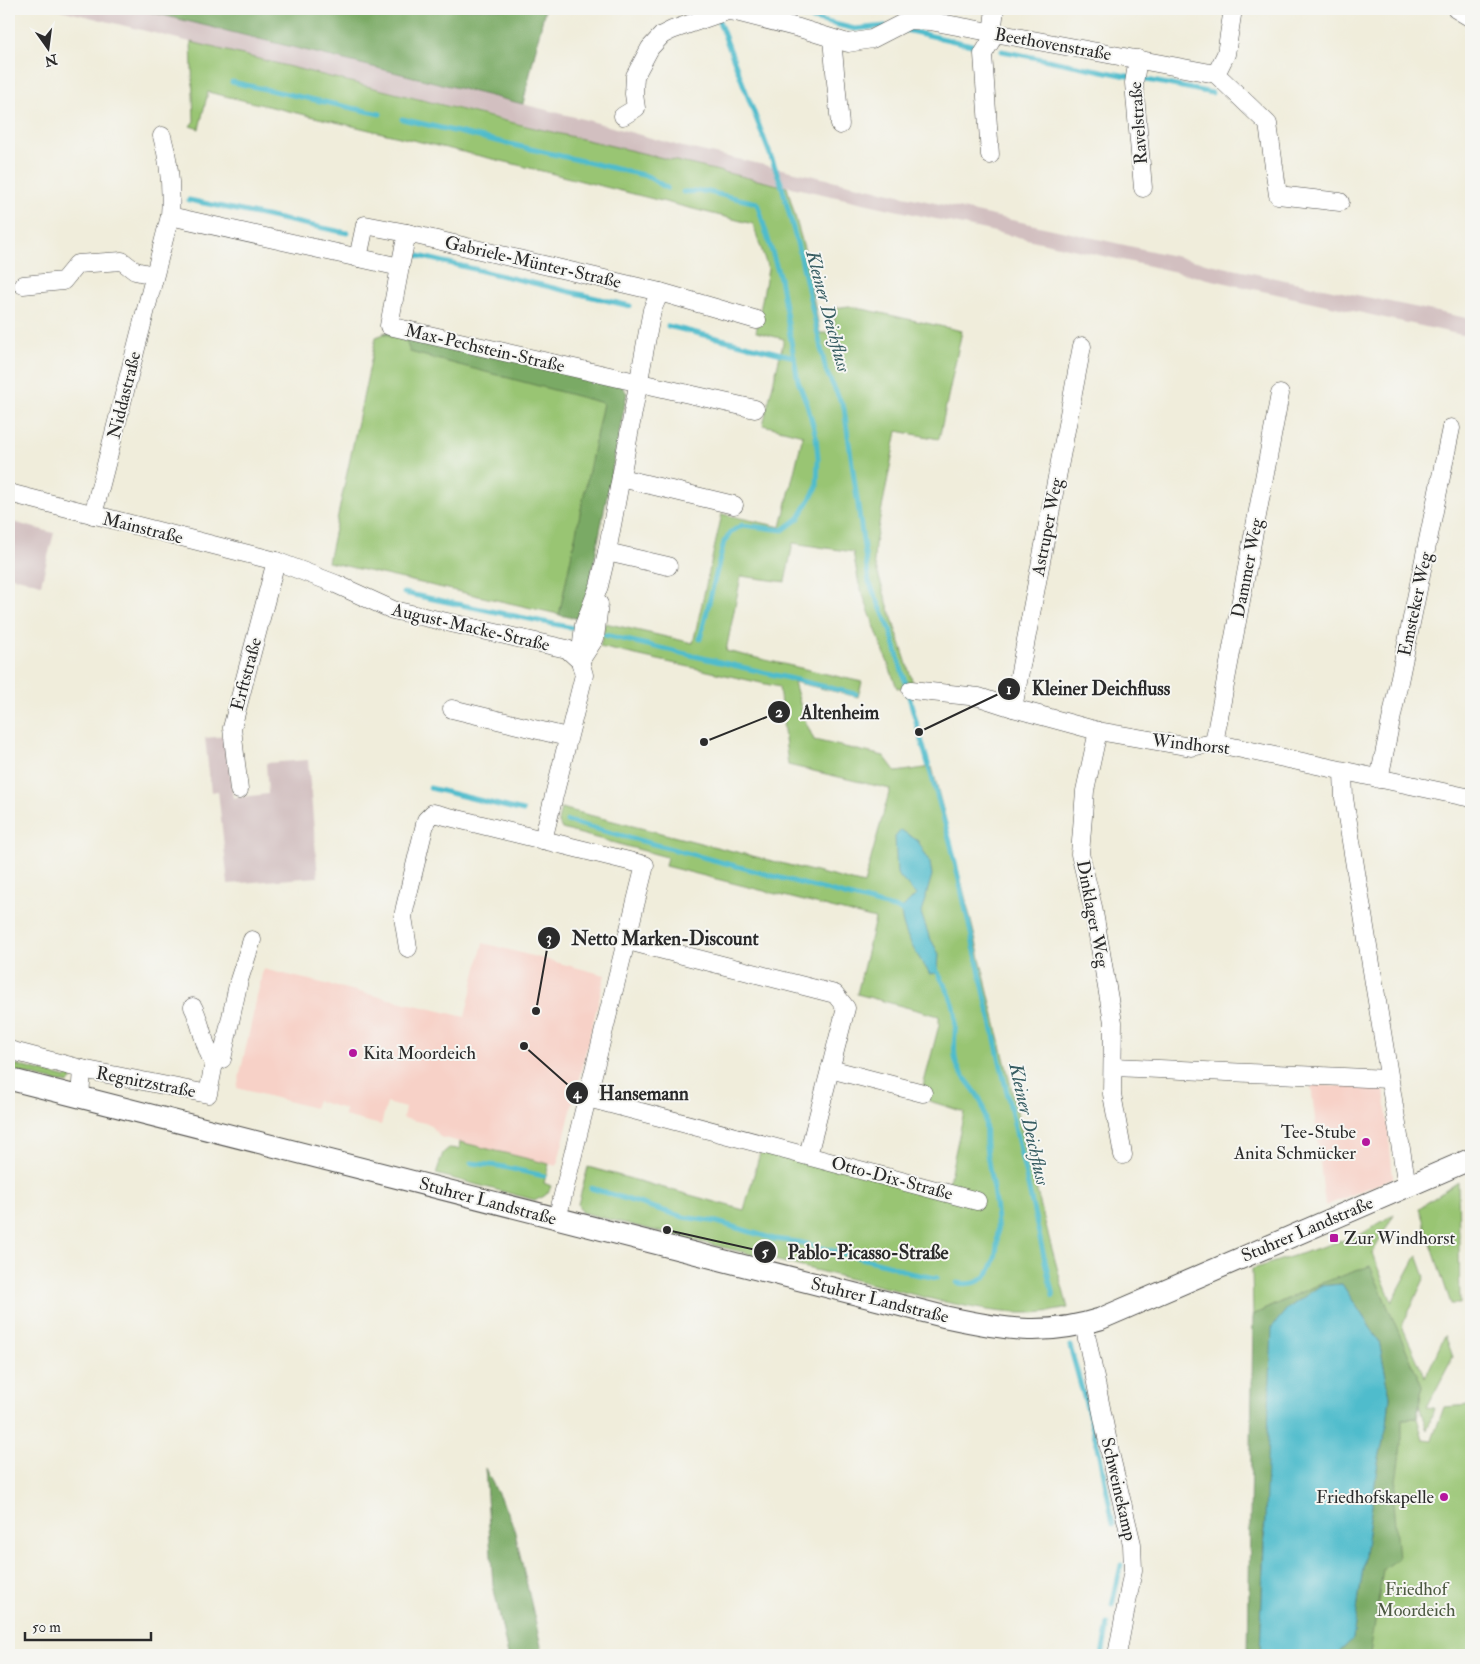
<svg xmlns="http://www.w3.org/2000/svg" width="1480" height="1664" font-family="'IM FELL Double Pica',serif">
<rect width="100%" height="100%" fill="#f6f6f2"/>
<filter id="ink" filterUnits="userSpaceOnUse"><feTurbulence type="fractalNoise" baseFrequency=".02" numOctaves="2"/><feDisplacementMap in="SourceGraphic" scale="10" xChannelSelector="R" yChannelSelector="G"/><feConvolveMatrix kernelMatrix="1 2 1 2 8 2 1 2 1" color-interpolation-filters="sRGB"/></filter>
<filter id="wash" filterUnits="userSpaceOnUse"><feTurbulence type="fractalNoise" baseFrequency=".0096" numOctaves="4" result="noise"/><feDisplacementMap in="SourceGraphic" scale="20" xChannelSelector="R" yChannelSelector="G"/><feGaussianBlur stdDeviation="1.12" result="paint"/><feColorMatrix in="noise" values="0 0 0 0 0 0 0 0 0 0 0 0 0 0 0 0 0 1.4 0 .05"/><feComposite in="paint" operator="in"/></filter>
<g filter="url(#wash)">
<rect width="100%" height="100%" fill="#f0eddb"/>
<!-- built -->
<g fill="#f7d1c7">
<polygon points="483,943 605,975 557,1166 440,1137 429,1124 403,1118 405,1108 387,1103 381,1125 344,1116 345,1109 317,1101 314,1108 237,1088 263,969 465,1017"/>
<polygon points="1311,1085 1384,1088 1393,1178 1325,1206"/>
</g>
<!-- industrial -->
<g fill="#d2bfc0">
<polygon points="57,9 138,9 587,120 683,147 1228,268 1471,319 1471,337 655,157"/>
<polygon points="9,521 54,533 41,584 9,576"/>
<polygon points="226,736 233,798 268,794 266,763 308,760 318,877 228,884 218,791 211,792 205,738"/>
</g>
<!-- green -->
<g fill="#99c573" stroke="#62784f">
<path d="M191,42L518,124L787,187L804,248L820,333H835L834,308L849,306L962,331L939,439L897,431L875,544L874,562L914,686L897,688L859,584L853,552L793,543L785,582L741,576L726,651L862,682L858,697L794,682L804,718L814,740L884,756L896,772L932,767C980,947 1018,1129 1068,1308C1022,1319 985,1310 940,1301L612,1220L581,1212L578,1204L588,1167L744,1210L760,1153L948,1186L964,1112L920,1098L939,1025V1016L857,994L875,919L665,866L667,857L562,829L558,821L561,808L864,884L890,789L788,765L779,687L600,647L605,623L693,643L722,514L781,527L803,435L763,425L784,339L756,332L768,269L753,224L510,163L208,92L199,129L190,126L194,121Z"/>
<polygon points="392,331 627,393 580,619 328,562 376,337"/>
<polygon points="9,1063 67,1078 68,1072 72,1076 72,1080 68,1084 9,1070"/>
<path d="M460,1142L549,1164L544,1183L551,1186C548,1195 544,1197 535,1200L436,1174L443,1153L449,1148L459,1149Z"/>
<polygon points="1458,1182 1460,1304 1451,1304 1419,1208"/>
<polygon points="1394,1214 1372,1254 1392,1302 1417,1255 1425,1277 1402,1326 1425,1378 1445,1335 1453,1357 1427,1407 1434,1408 1427,1431 1419,1404 1422,1386 1319,1284 1253,1315 1252,1269 1360,1235"/>
<polygon points="1471,1405 1471,1655 1336,1655 1402,1419 1417,1418 1423,1439 1432,1440 1444,1407"/>
</g>
<!-- forest -->
<g fill="#7aaa65" stroke="#526a48">
<polygon points="138,9 545,9 523,104"/>
<polygon points="392,331 621,385 627,393 586,603 580,619 559,615 603,403 410,352 406,341 383,333"/>
<polygon points="1370,1266 1422,1386 1417,1418 1402,1419 1402,1438 1393,1503 1398,1558 1383,1569 1370,1655 1336,1655 1353,1639 1378,1462 1387,1425 1390,1396 1379,1341 1342,1284 1320,1286 1287,1309 1264,1529 1260,1655 1248,1655 1253,1315 1319,1284"/>
<polygon points="485,1468 513,1524 543,1655 508,1655 493,1585"/>
</g>
<!-- water -->
<g fill="#50bccc" stroke="#3e747c">
<path d="M901,830L918,841L930,863L932,875L921,913L929,936L939,954L938,973L930,974C917,955 902,934 901,910L916,895L897,874L895,837Z"/>
<polygon points="1342,1284 1379,1341 1390,1396 1387,1425 1378,1462 1353,1639 1336,1655 1260,1655 1272,1327 1287,1309 1320,1286"/>
</g>
<g fill="none" stroke-linecap="round" stroke-linejoin="round">
<!-- stream -->
<g stroke="#50bccc" stroke-width="5">
<polyline points="772,9 855,29 885,26"/>
<polyline points="717,16 781,183 801,258 826,371 844,408 869,582 890,629 951,845 1053,1296"/>
<polyline points="901,29 976,46"/>
<polyline points="1002,51 1212,93"/>
<polyline points="232,82 380,114"/>
<polyline points="402,119 647,176 667,188"/>
<polyline points="683,192 704,191 757,203 780,278 798,381 807,404 816,436 818,458 817,487 799,518 783,530 742,525 731,532 724,542 700,639"/>
<polyline points="189,200 347,233"/>
<polyline points="419,256 630,306"/>
<polyline points="668,326 794,357"/>
<polyline points="404,593 578,629"/>
<polyline points="605,635 856,694"/>
<polyline points="430,788 523,811"/>
<polyline points="567,821 901,910 905,915"/>
<path d="M935,967C942,982 953,996 955,1013C957,1029 952,1047 956,1062C960,1077 977,1089 982,1104C988,1120 984,1138 987,1154C991,1186 1021,1294 957,1283"/>
<polyline points="471,1163 499,1166 544,1176"/>
<polyline points="591,1188 683,1217 717,1222 774,1239 799,1242 892,1266 909,1273 937,1278"/>
<polyline points="1070,1346 1100,1455 1113,1524"/>
<polyline points="1112,1605 1121,1565"/>
<polyline points="1102,1655 1108,1624"/>
</g>
</g>
</g>
<g filter="url(#ink)">
<g fill="none" stroke-linecap="round" stroke-linejoin="round">
<defs>
<g id="minor">
<polyline points="1456,9 1471,18"/>
<polyline points="832,39 840,125"/>
<polyline points="1138,59 1134,83 1143,188"/>
<polyline points="1216,74 1268,124 1278,195 1340,202"/>
<polyline points="623,116 636,108 634,94 635,76 650,48 662,35 672,30 712,16 728,11 736,12 799,28 848,43 872,39 909,20 930,21 1216,74 1226,54 1233,9"/>
<polyline points="990,155 983,54 991,41 995,9"/>
<polyline points="170,216 400,267 407,233 660,292 757,320"/>
<polyline points="358,258 365,225 407,233"/>
<polyline points="400,267 389,326 755,409"/>
<polyline points="23,285 63,281 77,264 122,261 135,271 154,275"/>
<polyline points="621,478 734,505"/>
<polyline points="9,493 276,561 336,584 393,610 567,649 580,661 584,675 543,840 645,865 557,1219"/>
<path d="M93,515L170,216C172,188 170,164 162,136"/>
<polyline points="607,552 668,566"/>
<polyline points="582,658 595,638 599,604"/>
<polyline points="580,661 584,625 599,586 607,552 652,310 660,292"/>
<polyline points="911,690 979,697 1013,708 1098,731 1191,747 1214,743 1471,798"/>
<polyline points="1013,708 1082,346"/>
<polyline points="452,709 567,737"/>
<polyline points="1098,731 1085,791 1080,854 1093,907 1113,1022 1112,1094 1123,1155"/>
<polyline points="1214,743 1280,394"/>
<polyline points="1343,772 1344,798 1407,1186"/>
<polyline points="1379,779 1451,428"/>
<polyline points="239,790 232,728 276,561"/>
<polyline points="628,941 835,994 846,1008 808,1155"/>
<polyline points="408,948 403,917 405,907 426,820 433,813 543,840"/>
<path d="M193,1007C202,1024 204,1049 214,1063L222,1059L239,980L252,940"/>
<polyline points="9,1050 82,1069 80,1098"/>
<polyline points="1114,1067 1389,1079"/>
<polyline points="82,1069 208,1094 214,1063"/>
<polyline points="830,1069 923,1093"/>
<polyline points="588,1098 977,1201"/>
<polyline points="1084,1324 1111,1457 1132,1544 1133,1570 1117,1655"/>
</g>
<path id="major" d="M9,1079L946,1317C1002,1329 1044,1337 1100,1319L1471,1159"/>
</defs>
<!-- minor casing -->
<use href="#minor" stroke="#494845" stroke-width="19"/>
<!-- major casing -->
<use href="#major" stroke="#494845" stroke-width="23"/>
<!-- minor -->
<use href="#minor" stroke="#fff" stroke-width="18"/>
<!-- major -->
<use href="#major" stroke="#fff" stroke-width="21"/>
</g>
</g>
<!-- markers -->
<g fill="#b5179e" stroke="#f6f6f2" stroke-width="2">
<circle cx="353" cy="1053" r="5"/>
<circle cx="1366" cy="1142" r="5"/>
<rect x="1329" y="1233" width="10" height="10" rx="2.5"/>
<circle cx="1444" cy="1497" r="5"/>
</g>
<g text-anchor="middle" stroke-width="4" stroke-linejoin="round" paint-order="stroke">
<!-- street labels -->
<g font-size="18" fill="#2b2b2b" stroke="#f6f6f2">
<text transform="translate(1053 44) rotate(10)" y="6">Beethovenstraße</text>
<text transform="translate(1138 123) rotate(-94)" y="6">Ravelstraße</text>
<text transform="translate(533 262) rotate(13)" y="6">Gabriele-Münter-Straße</text>
<text transform="translate(485 348) rotate(13)" y="6">Max-Pechstein-Straße</text>
<text transform="translate(124 395) rotate(-76)" y="6">Niddastraße</text>
<text transform="translate(1047 527) rotate(-79)" y="6">Astruper Weg</text>
<text transform="translate(143 528) rotate(14)" y="6">Mainstraße</text>
<text transform="translate(1247 568) rotate(-79)" y="6">Dammer Weg</text>
<text transform="translate(1415 604) rotate(-78)" y="6">Emsteker Weg</text>
<text transform="translate(471 627) rotate(13)" y="6">August-Macke-Straße</text>
<text transform="translate(246 674) rotate(-75)" y="6">Erftstraße</text>
<text transform="translate(1191 744) rotate(6)" y="6">Windhorst</text>
<text transform="translate(1093 914) rotate(79)" y="6">Dinklager Weg</text>
<text transform="translate(146 1082) rotate(11)" y="6">Regnitzstraße</text>
<text transform="translate(892 1178) rotate(15)" y="6">Otto-Dix-Straße</text>
<text transform="translate(488 1201) rotate(15)" y="6">Stuhrer Landstraße</text>
<text transform="translate(1307 1229) rotate(-23)" y="6">Stuhrer Landstraße</text>
<text transform="translate(880 1300) rotate(14)" y="6">Stuhrer Landstraße</text>
<text transform="translate(1119 1489) rotate(77)" y="6">Schweinekamp</text>
</g>
<!-- poi labels -->
<g font-size="18" fill="#2b2b2b" stroke="#f6f6f2" text-anchor="start">
<text x="363" y="1059">Kita Moordeich</text>
<text x="1356" y="1138" text-anchor="end">Tee-Stube<tspan x="1356" dy="21">Anita Schmücker</tspan></text>
<text x="1344" y="1244">Zur Windhorst</text>
<text x="1434" y="1503" text-anchor="end">Friedhofskapelle</text>
</g>
<!-- park labels -->
<g font-size="18" fill="#4c5941" stroke="#f6f6f2">
<text x="1416" y="1595">Friedhof<tspan x="1416" dy="21">Moordeich</tspan></text>
</g>
<!-- water labels -->
<g font-size="19" font-style="italic" fill="#385e63" stroke="#f6f6f2">
<text transform="translate(829 311) rotate(75)" y="7">Kleiner Deichfluss</text>
<text transform="translate(1030 1124) rotate(77)" y="7">Kleiner Deichfluss</text>
</g>
</g>
<!-- callouts -->
<path fill="none" stroke="#2b2b2b" stroke-width="2" d="M919 732L1009 689M704 742L779 712M536 1011L549 938M524 1046L577 1093M667 1230L765 1252"/>
<g fill="#2b2b2b" stroke="#f6f6f2" stroke-width="2">
<circle cx="919" cy="732" r="5"/>
<circle cx="704" cy="742" r="5"/>
<circle cx="536" cy="1011" r="5"/>
<circle cx="524" cy="1046" r="5"/>
<circle cx="667" cy="1230" r="5"/>
<circle cx="1009" cy="689" r="12"/>
<circle cx="779" cy="712" r="12"/>
<circle cx="549" cy="938" r="12"/>
<circle cx="577" cy="1093" r="12"/>
<circle cx="765" cy="1252" r="12"/>
</g>
<g font-size="15" text-anchor="middle" font-weight="bold" fill="#fff">
<text x="1009" y="694">1</text>
<text x="779" y="717">2</text>
<text x="549" y="943">3</text>
<text x="577" y="1098">4</text>
<text x="765" y="1257">5</text>
</g>
<g font-size="19" text-anchor="middle" font-weight="bold" fill="#2b2b2b" stroke="#f6f6f2" stroke-width="4" stroke-linejoin="round" paint-order="stroke">
<text x="1101" y="695">Kleiner Deichfluss</text>
<text x="840" y="719">Altenheim</text>
<text x="665" y="945">Netto Marken-Discount</text>
<text x="644" y="1100">Hansemann</text>
<text x="868" y="1259">Pablo-Picasso-Straße</text>
</g>
<!-- margin -->
<rect width="1480" height="1664" fill="none" stroke="#f6f6f2" stroke-width="30"/>
<!-- north arrow -->
<g transform="translate(48 48) rotate(166)" stroke="#f6f6f2" stroke-width="4" paint-order="stroke">
<path d="M0-4L9 19L0 12L-9 19Z" fill="#2b2b2b"/>
<text y="-8" font-size="14" font-weight="bold" text-anchor="middle" fill="#2b2b2b">N</text>
</g>
<!-- scale -->
<path d="M25 1632v8h126v-8" fill="none" stroke="#2b2b2b" stroke-width="2.5"/>
<text x="32" y="1632" font-size="15" fill="#2b2b2b" stroke="#f6f6f2" stroke-width="4" paint-order="stroke">50 m</text>
</svg>
